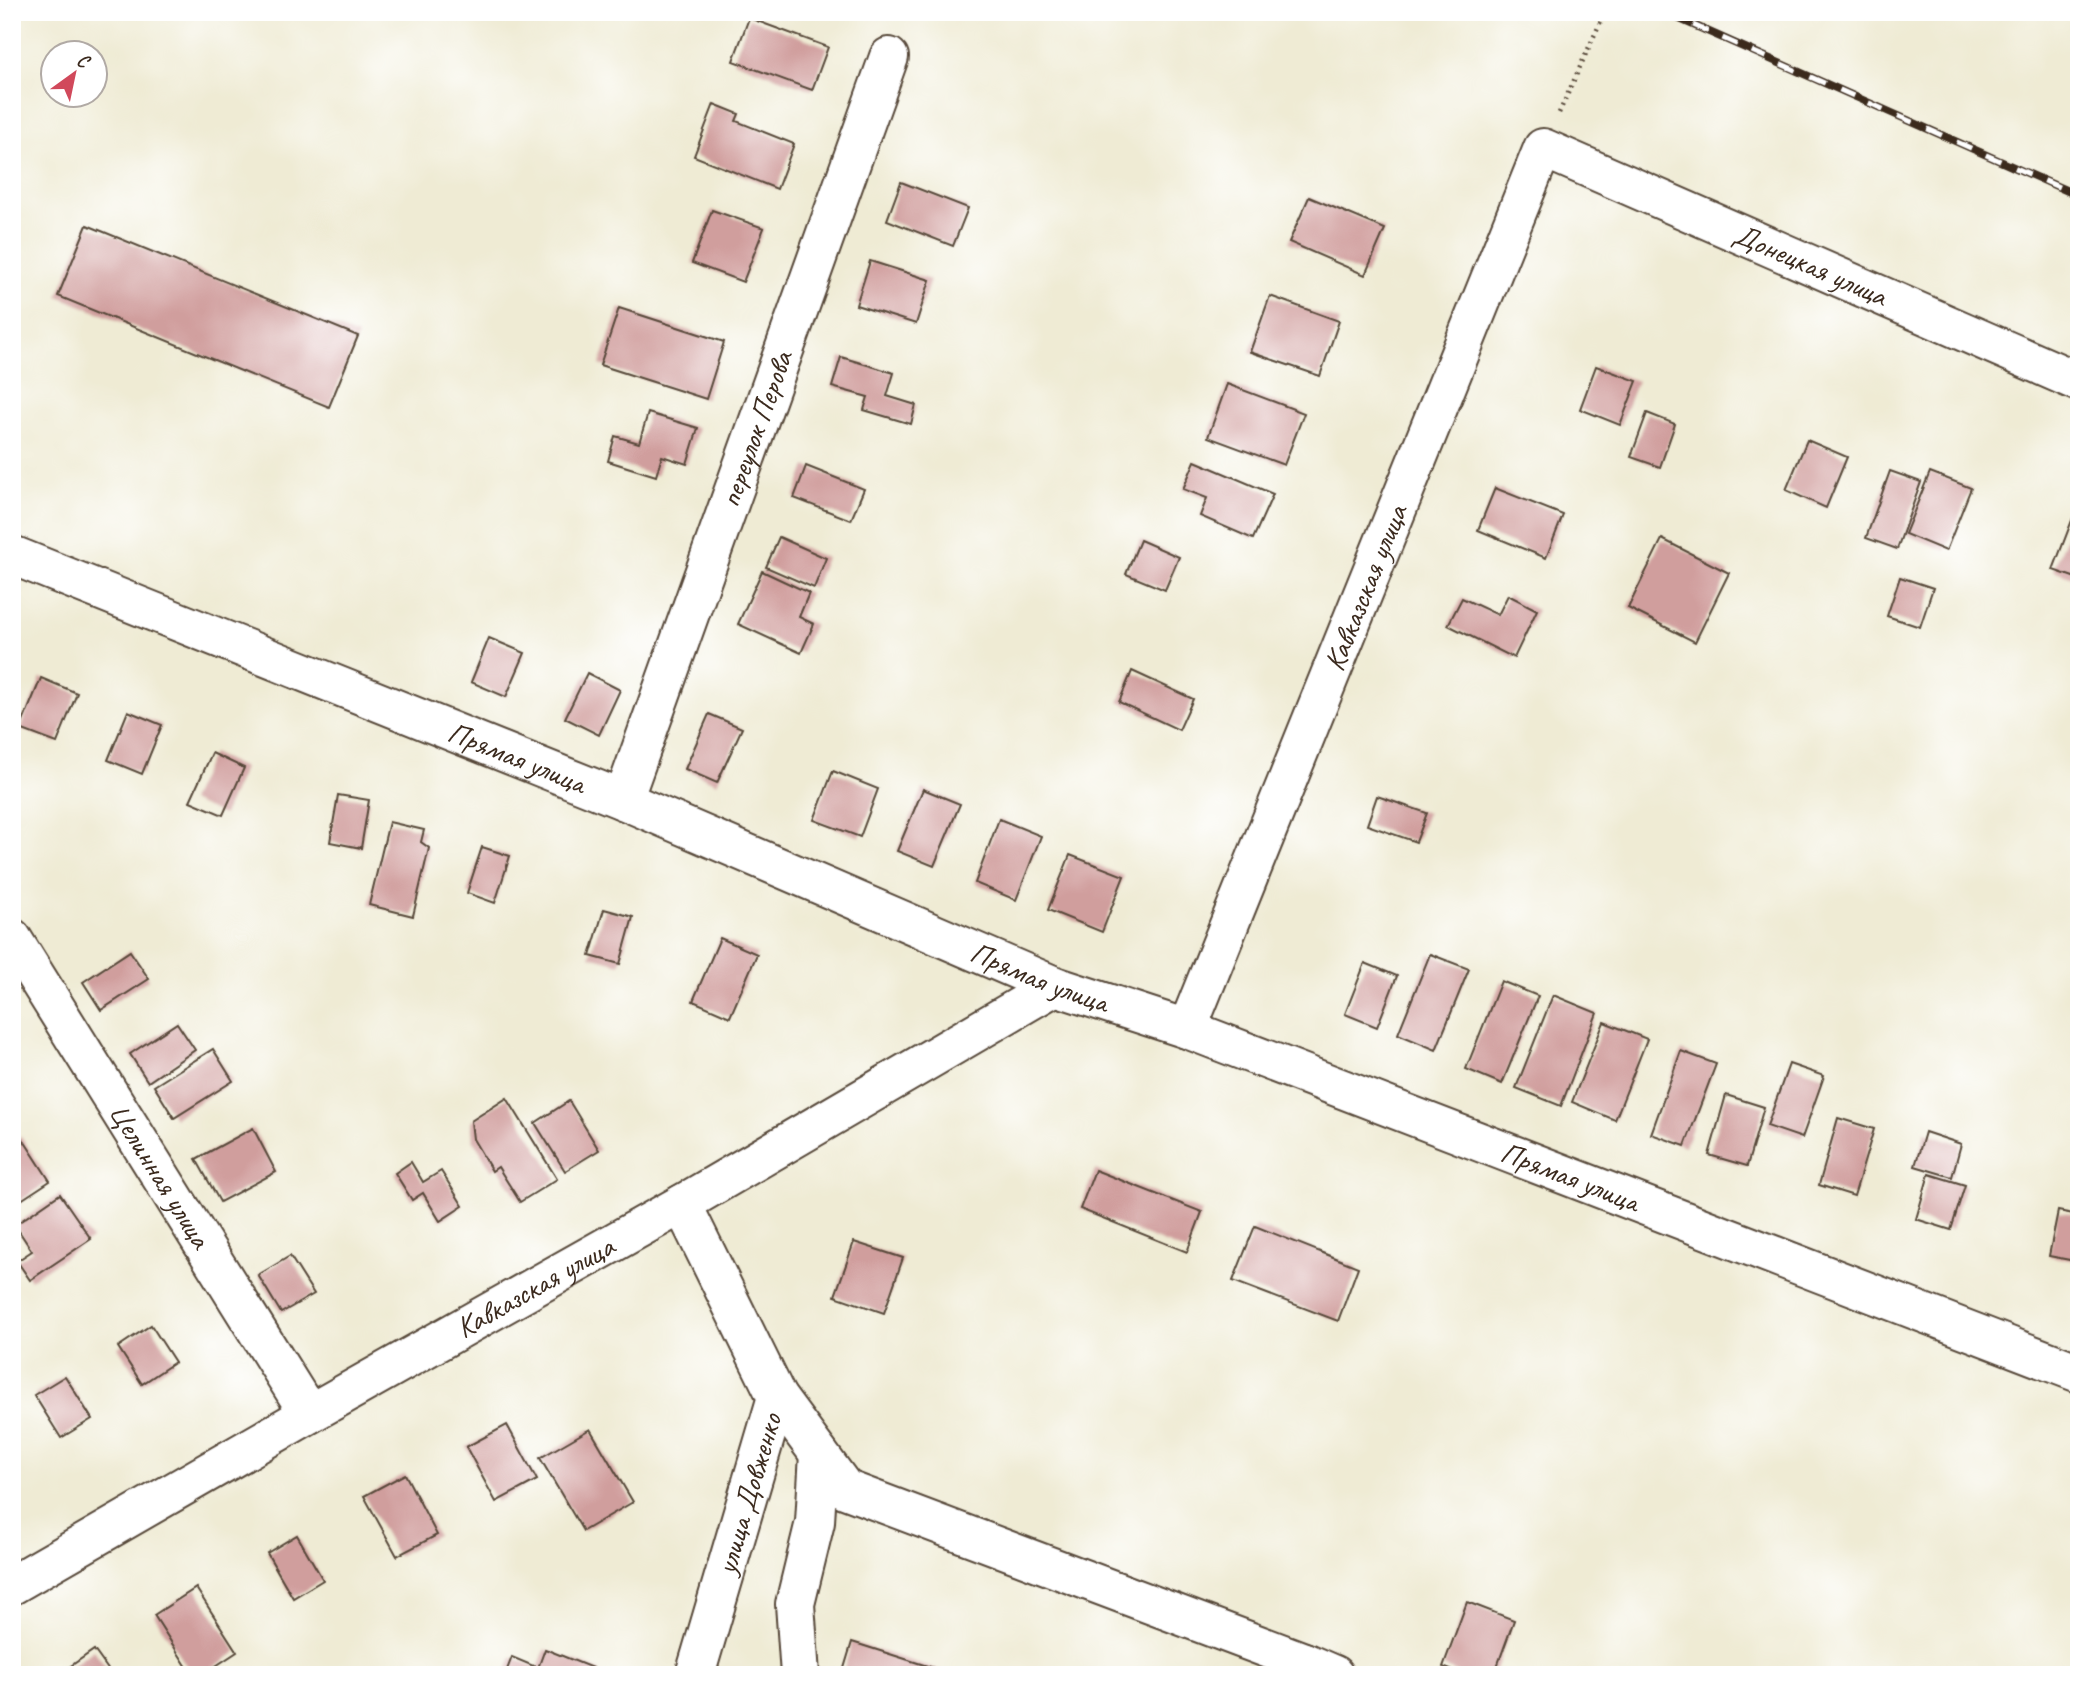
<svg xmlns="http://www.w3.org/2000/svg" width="2091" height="1687" font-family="Caveat,sans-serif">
<rect width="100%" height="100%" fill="#fff"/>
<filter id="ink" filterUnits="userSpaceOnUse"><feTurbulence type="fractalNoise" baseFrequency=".0143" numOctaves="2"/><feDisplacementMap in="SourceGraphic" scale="14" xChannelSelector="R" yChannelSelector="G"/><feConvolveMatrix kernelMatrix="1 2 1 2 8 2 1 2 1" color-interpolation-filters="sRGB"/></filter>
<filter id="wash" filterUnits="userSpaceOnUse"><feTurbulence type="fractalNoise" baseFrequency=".00686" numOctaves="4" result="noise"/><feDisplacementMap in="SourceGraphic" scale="28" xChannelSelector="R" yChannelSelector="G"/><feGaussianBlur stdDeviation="1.57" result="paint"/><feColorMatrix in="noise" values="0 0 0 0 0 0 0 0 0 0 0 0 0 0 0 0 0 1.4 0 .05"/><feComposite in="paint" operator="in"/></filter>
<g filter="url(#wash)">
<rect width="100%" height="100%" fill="#efebd4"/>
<g id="blocks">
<!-- building -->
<g fill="#d09e9d">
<polygon points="749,18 828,47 812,90 733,61"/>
<polygon points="714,104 739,114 736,121 794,144 777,189 694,156"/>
<polygon points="901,182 968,208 953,246 887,220"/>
<polygon points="1309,197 1385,229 1365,275 1289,242"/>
<polygon points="712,210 764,228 743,282 692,263"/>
<polygon points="87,225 358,336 329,407 58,296"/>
<polygon points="870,261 930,280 916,324 856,305"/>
<polygon points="1270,296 1339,321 1320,376 1250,352"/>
<polygon points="619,308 724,342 706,399 600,365"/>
<polygon points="841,357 894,373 887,396 916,405 911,424 864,410 868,397 832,387"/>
<polygon points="1596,366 1637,381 1620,425 1580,409"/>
<polygon points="1227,384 1304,413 1284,465 1208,437"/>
<polygon points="648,413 698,428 687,464 662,456 656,476 608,461 615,436 639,443"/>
<polygon points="1647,413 1675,424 1660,467 1631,457"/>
<polygon points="1807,440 1847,457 1826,508 1786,490"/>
<polygon points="1195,461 1273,494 1253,539 1200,516 1207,498 1183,489"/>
<polygon points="806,466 864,489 851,520 794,498"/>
<polygon points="1890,471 1921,482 1897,549 1866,538"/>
<polygon points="1930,472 1971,488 1946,551 1905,534"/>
<polygon points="1495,488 1563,515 1546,558 1478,530"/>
<polygon points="2074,515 2079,517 2079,579 2053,570"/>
<polygon points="779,537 826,558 814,588 766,567"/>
<polygon points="1662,539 1729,573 1695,642 1628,608"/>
<polygon points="1140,540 1179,557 1165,590 1126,574"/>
<polygon points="762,571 809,593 799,617 814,624 801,653 738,624"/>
<polygon points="1900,577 1933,588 1920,627 1887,616"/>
<polygon points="1508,595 1537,610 1514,658 1448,625 1462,598 1498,615"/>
<polygon points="489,638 525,653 506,697 471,682"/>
<polygon points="1132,671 1193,699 1179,730 1119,702"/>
<polygon points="587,673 620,690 599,735 565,718"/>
<polygon points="41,678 77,693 57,743 20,729"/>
<polygon points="128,711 162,725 142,774 108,760"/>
<polygon points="709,714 742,728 717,783 685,769"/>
<polygon points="212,753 244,768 223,815 190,801"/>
<polygon points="833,771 878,789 860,837 814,820"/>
<polygon points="923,789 960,804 934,866 897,851"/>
<polygon points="338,795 369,800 361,848 330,842"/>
<polygon points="1377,796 1427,813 1416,842 1367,825"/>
<polygon points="999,819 1041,836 1016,900 975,883"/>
<polygon points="389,822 424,830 421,842 429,848 413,916 369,905"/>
<polygon points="482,847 510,856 495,903 467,893"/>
<polygon points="1070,855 1124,876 1102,932 1048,910"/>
<polygon points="604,909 633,917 620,964 590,956"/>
<polygon points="720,938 757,954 730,1017 693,1001"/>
<polygon points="130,951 149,979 101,1010 83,982"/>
<polygon points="1430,954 1469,969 1436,1050 1398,1034"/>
<polygon points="1365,963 1397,976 1377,1027 1345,1014"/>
<polygon points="1501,981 1538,996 1502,1084 1466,1069"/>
<polygon points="1553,995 1597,1013 1561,1106 1516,1088"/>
<polygon points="1604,1022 1647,1039 1615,1120 1572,1102"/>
<polygon points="177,1023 195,1050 148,1082 130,1054"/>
<polygon points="213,1049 233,1081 174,1118 154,1086"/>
<polygon points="1681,1051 1716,1064 1685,1146 1651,1134"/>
<polygon points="1789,1064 1824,1076 1802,1138 1767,1126"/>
<polygon points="1726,1095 1764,1107 1747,1166 1709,1155"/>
<polygon points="507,1098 557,1179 520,1202 498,1167 492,1171 473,1139 471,1121"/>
<polygon points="569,1101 599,1150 565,1171 535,1123"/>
<polygon points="1838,1118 1874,1129 1854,1196 1819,1185"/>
<polygon points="253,1128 276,1172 220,1202 196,1159"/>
<polygon points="1925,1132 1961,1144 1952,1177 1915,1166"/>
<polygon points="21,1136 50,1181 12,1206 12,1142"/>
<polygon points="411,1162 423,1182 441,1171 463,1206 440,1221 423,1193 412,1200 395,1173"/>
<polygon points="1095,1170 1202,1212 1187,1252 1080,1209"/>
<polygon points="1929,1174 1965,1185 1951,1230 1916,1219"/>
<polygon points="60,1194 91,1239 30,1280 17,1261 32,1251 15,1225"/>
<polygon points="2058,1211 2079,1215 2079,1239 2075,1261 2049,1256"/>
<polygon points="1255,1226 1358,1267 1338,1321 1233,1281"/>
<polygon points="854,1242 903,1258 884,1313 835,1296"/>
<polygon points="290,1256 314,1294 281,1313 258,1275"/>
<polygon points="151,1325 175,1362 142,1384 118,1347"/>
<polygon points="65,1376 92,1419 61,1438 34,1395"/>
<polygon points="507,1425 537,1480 496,1502 466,1447"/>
<polygon points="590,1429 633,1502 583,1531 540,1458"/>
<polygon points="405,1474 437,1535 397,1556 364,1496"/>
<polygon points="297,1535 323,1580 293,1598 267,1553"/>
<polygon points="196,1588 237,1652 202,1675 192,1675 154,1615"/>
<polygon points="1467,1602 1514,1620 1494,1675 1463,1675 1443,1667"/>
<polygon points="852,1642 943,1671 942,1675 842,1675"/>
<polygon points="545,1649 600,1671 599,1675 505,1675 512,1657 538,1668"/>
<polygon points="94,1650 112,1675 68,1675 65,1670"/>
</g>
</g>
</g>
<g filter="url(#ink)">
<use href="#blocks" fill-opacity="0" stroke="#564739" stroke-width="2"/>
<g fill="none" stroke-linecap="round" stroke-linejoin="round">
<defs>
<g id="minor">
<path id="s1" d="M12,555L623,800L1055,986L1187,1029L2079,1373"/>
<path id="s2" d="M623,800L889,57"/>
<path id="s3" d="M12,938L309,1414"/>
<path id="s4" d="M1187,1029L1543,148L2079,382"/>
<polyline points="682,1204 777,1397 845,1489 1304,1662 1300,1675"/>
<path id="s5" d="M12,1585L309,1414L682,1204L1055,986"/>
<polyline points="1304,1662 1334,1675"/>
<path id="s6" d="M695,1675L777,1397"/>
<polyline points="800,1675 795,1604 815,1522 819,1454"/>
</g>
</defs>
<!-- minor casing -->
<use href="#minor" stroke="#564739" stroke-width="42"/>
<!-- path -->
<polyline stroke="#564739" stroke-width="4.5" stroke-dasharray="2 5" stroke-linecap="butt" points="1559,113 1605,12"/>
<!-- minor -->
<use href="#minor" stroke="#fff" stroke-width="38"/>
<defs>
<polyline id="rail" points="1664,12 2079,196"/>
</defs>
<!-- rail casing -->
<use href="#rail" stroke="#3b2a1e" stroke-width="8"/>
<!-- rail -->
<use href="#rail" stroke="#fff" stroke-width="5" stroke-dasharray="16" stroke-linecap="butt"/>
</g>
</g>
<g text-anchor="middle" stroke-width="7" stroke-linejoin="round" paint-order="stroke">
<!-- street labels -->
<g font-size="30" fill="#3b2a1e" stroke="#fff">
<text dy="10" stroke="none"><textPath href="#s4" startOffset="1242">Донецкая улица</textPath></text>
<text dy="10" stroke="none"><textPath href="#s2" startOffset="394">переулок Перова</textPath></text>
<text dy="10" stroke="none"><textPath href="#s4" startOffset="476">Кавказская улица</textPath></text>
<text dy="10" stroke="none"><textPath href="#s1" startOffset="544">Прямая улица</textPath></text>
<text dy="10" stroke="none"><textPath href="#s1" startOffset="1111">Прямая улица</textPath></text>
<text dy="10" stroke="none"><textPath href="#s3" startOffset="280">Целинная улица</textPath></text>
<text dy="10" stroke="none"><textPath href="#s1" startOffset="1678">Прямая улица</textPath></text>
<text dy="10" stroke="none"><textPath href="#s5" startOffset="602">Кавказская улица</textPath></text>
<text dy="10" stroke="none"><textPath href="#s6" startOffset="189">улица Довженко</textPath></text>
</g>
</g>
<!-- margin -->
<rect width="2091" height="1687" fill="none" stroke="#fff" stroke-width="42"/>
<!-- north arrow -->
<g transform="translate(74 74) rotate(33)"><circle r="33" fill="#ffffff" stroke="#b1aaa5" stroke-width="2"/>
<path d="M0-5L12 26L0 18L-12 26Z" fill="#d1495b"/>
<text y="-10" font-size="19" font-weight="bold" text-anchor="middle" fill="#3b2a1e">С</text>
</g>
</svg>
